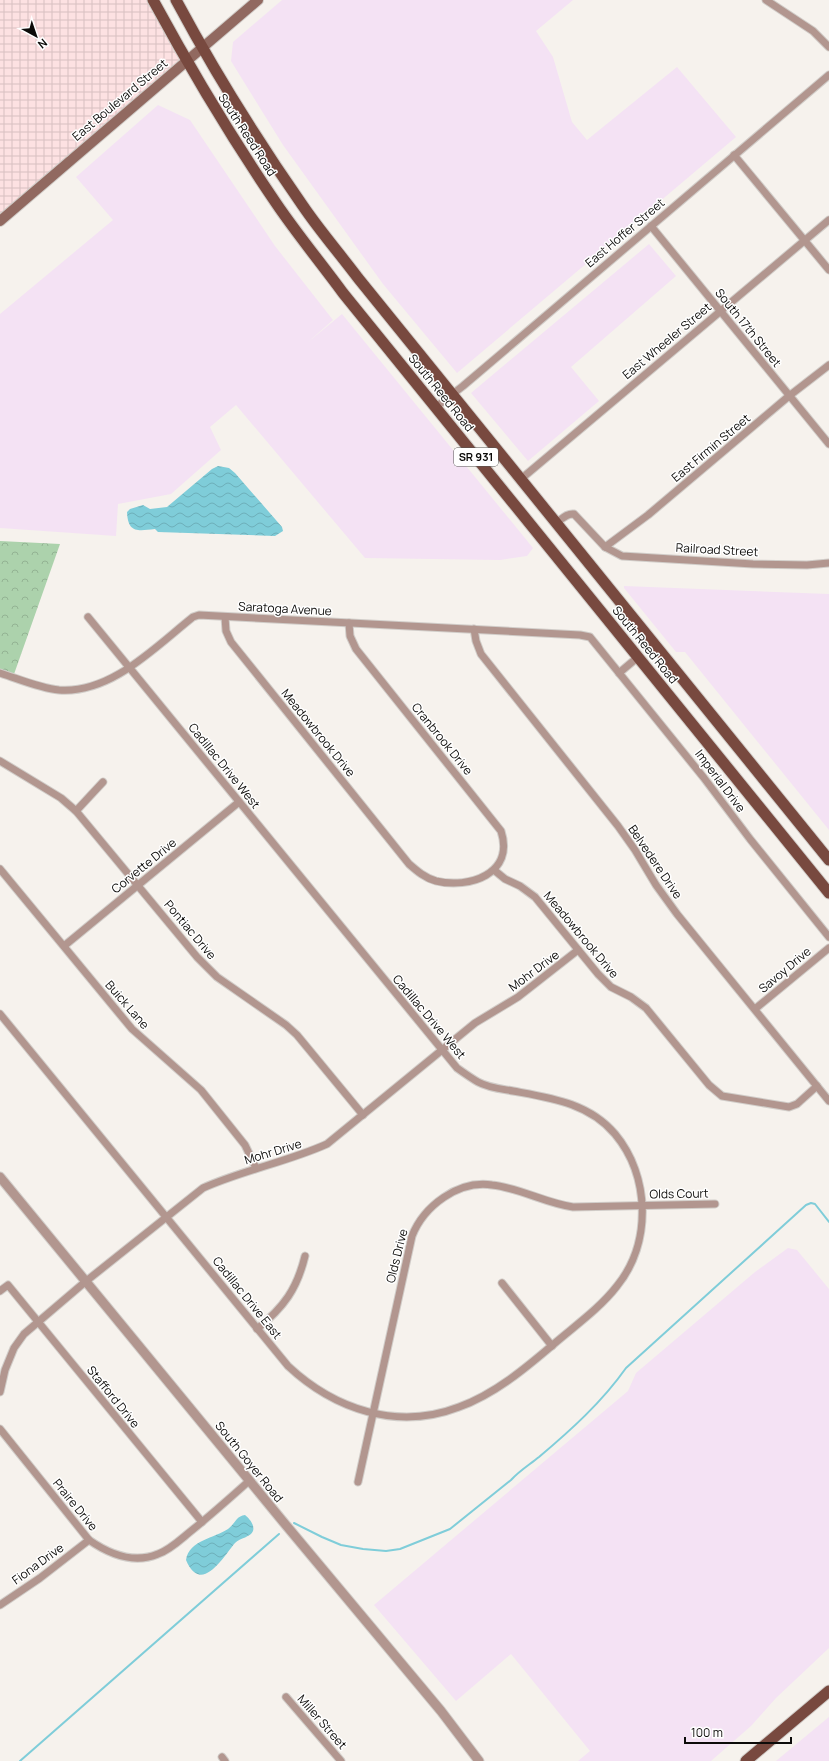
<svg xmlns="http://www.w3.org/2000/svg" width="829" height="1761" font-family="Manrope,sans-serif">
<defs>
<pattern id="industrial-grid" width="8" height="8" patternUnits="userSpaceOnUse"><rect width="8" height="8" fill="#fde1e2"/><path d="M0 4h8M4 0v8" fill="none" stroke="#d8c0c1"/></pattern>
<pattern id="park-crowns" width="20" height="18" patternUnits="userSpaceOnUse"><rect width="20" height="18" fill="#acd2ac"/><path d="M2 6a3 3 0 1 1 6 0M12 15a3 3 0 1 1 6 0" fill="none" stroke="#93b393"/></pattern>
<pattern id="water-waves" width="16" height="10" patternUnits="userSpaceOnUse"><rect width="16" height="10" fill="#7fcdd9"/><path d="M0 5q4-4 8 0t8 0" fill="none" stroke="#6dafb9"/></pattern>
</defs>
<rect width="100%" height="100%" fill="#f6f2ed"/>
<!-- commercial -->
<g fill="#f4e2f4">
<polygon points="282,0 573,0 536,31 553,57 572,122 587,140 677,67 736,137 457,373 383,284 283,145 231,61 233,42"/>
<polygon points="158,105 190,120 275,246 333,320 307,343 342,314 533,548 527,556 500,560 365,558 236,405 210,427 221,450 171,494 118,504 116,536 0,528 0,314 113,220 76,177"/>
<polygon points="649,244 676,276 571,367 599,401 528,461 471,393"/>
<polygon points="624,586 829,594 829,830 685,652 676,652 624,588"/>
<polygon points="788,1248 797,1250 829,1289 829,1648 776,1698 751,1726 711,1761 578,1761 590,1751 511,1654 456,1701 374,1605 628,1391 636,1373 755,1272"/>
<polygon points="829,1717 829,1761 776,1761"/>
</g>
<!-- industrial -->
<polygon fill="url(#industrial-grid)" points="0,0 154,0 186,61 0,222"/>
<!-- park -->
<polygon fill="url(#park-crowns)" points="0,541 60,544 13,677 0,673"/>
<!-- water -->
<g fill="url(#water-waves)">
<path d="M218,466L229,468L235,473L282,527L283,531L275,536L158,532L155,529C137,531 128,533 127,512L130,509L143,505L150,509L167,507L212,469Z"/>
<path d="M245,1515C249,1518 255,1525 253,1531C251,1537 240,1538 235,1543C224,1556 201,1596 186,1560C189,1540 215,1538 228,1529C235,1524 236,1516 245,1515Z"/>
</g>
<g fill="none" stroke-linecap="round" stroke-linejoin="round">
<!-- stream -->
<g stroke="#7fcdd9" stroke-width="2">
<path d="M294,1523L322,1537L341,1545L363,1549L386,1551L400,1549L450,1529L511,1480C519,1471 529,1465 539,1457C571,1430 602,1402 626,1368L806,1205L811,1203L815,1204L829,1222"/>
<polyline points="20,1761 279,1534"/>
</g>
<defs>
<g id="minor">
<polyline points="766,0 813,31 829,47"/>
<polyline points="734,155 829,270"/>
<polyline points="651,226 829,444"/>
<polyline points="436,407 463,386 829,75"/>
<polyline points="521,479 829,220"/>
<path d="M556,523C562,519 567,513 574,514L605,547L622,556L753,564L807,565L829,563"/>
<polyline points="605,547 648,515 789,396 829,365"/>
<path d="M225,617L226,631L231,642L409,864C417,871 425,878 436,881C469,889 515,874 501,831L356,649L350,636L349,623"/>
<polyline points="474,629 476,641 481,654 618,826 635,850 656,885 677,914 829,1101"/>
<path d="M0,673C19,679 39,688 59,690C111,694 155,647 193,617L199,615L580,635L590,637L704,778L750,839L829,937"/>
<polyline points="619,673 638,657"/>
<polyline points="0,761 61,798 76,811 197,957 217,977 286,1025 297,1035 363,1115"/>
<polyline points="76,811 103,782"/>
<polyline points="0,869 132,1029 201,1090 245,1145 256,1168"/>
<polyline points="494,870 505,879 520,886 535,897 598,974 611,987 631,997 646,1008 709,1085 722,1096 789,1107 797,1104 817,1086"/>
<polyline points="64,946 239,802"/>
<polyline points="755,1009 829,948"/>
<path d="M0,1014L288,1366C334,1409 397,1431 459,1407C495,1394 527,1367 555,1343C576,1325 600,1308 617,1286C652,1243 650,1176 615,1134C589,1103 551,1098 513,1091C502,1089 489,1088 478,1082C471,1078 464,1073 457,1068L88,617"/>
<polyline points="502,1283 552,1346"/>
<polyline points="0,1291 8,1285 202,1522"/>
<path d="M257,1329C284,1307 297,1289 305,1256"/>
<path d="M0,1392L5,1370L14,1348L24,1334L85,1282L203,1188C243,1170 287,1162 327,1144L475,1023L518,997L578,950"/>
<path d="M0,1429L89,1540C109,1554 134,1564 158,1554C170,1550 181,1539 191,1531C211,1515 230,1498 249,1481"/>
<path d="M358,1482L412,1236C424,1206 458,1180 492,1185C520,1188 545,1203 573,1207L715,1204"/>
<polyline points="0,1605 40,1578 89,1540"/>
<polyline points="286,1697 341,1761"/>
<polyline points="222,1757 225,1761"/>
</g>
<polyline id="tertiary" points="0,1177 285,1524 441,1711 479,1761"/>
<polyline id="secondary" points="0,221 258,0"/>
<g id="primary">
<path d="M153,0C191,70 231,137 276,203C297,234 321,263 343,293L829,893"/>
<path d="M176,0C214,71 257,140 303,206C320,231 340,254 358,278L829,860"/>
<polyline points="746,1761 829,1691"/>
</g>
</defs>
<!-- minor casing -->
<use href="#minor" stroke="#d1cdc9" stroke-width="9"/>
<!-- tertiary casing -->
<use href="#tertiary" stroke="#d1cdc9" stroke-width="11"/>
<!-- secondary casing -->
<use href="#secondary" stroke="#d1cdc9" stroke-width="12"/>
<!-- primary casing -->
<use href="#primary" stroke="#d1cdc9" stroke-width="13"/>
<!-- minor -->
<use href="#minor" stroke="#b2968f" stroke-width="7"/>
<!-- tertiary -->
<use href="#tertiary" stroke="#b2968f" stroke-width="9"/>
<!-- secondary -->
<use href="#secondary" stroke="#916960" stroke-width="10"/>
<!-- primary -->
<use href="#primary" stroke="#78493f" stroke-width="11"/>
</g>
<g text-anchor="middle" stroke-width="3" stroke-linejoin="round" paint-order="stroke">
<!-- shield labels -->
<rect fill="#fff" stroke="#555453" stroke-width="1" x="454" y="448" width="44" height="18" rx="3"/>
<g font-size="11" font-weight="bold" fill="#0c0b09">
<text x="476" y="461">SR 931</text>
</g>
<!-- street labels -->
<g font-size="12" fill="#0c0b09" stroke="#fff">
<text transform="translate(120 100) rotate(-40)" y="4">East Boulevard Street</text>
<text transform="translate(247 135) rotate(57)" y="4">South Reed Road</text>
<text transform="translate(625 233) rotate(-40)" y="4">East Hoffer Street</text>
<text transform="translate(748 328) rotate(51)" y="4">South 17th Street</text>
<text transform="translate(667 341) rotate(-40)" y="4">East Wheeler Street</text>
<text transform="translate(441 393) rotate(51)" y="4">South Reed Road</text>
<text transform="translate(711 448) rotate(-40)" y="4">East Firmin Street</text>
<text transform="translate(717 550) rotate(3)" y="4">Railroad Street</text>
<text transform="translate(285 609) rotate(3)" y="4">Saratoga Avenue</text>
<text transform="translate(645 645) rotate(51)" y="4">South Reed Road</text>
<text transform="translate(318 733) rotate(51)" y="4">Meadowbrook Drive</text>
<text transform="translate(442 739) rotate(51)" y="4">Cranbrook Drive</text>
<text transform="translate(224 766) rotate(51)" y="4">Cadillac Drive West</text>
<text transform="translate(720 781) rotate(53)" y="4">Imperial Drive</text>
<text transform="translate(655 862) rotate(56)" y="4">Belvedere Drive</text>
<text transform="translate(144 866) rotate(-39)" y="4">Corvette Drive</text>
<text transform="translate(190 930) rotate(50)" y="4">Pontiac Drive</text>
<text transform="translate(581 935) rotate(50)" y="4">Meadowbrook Drive</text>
<text transform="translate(785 970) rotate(-40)" y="4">Savoy Drive</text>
<text transform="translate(534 971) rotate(-37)" y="4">Mohr Drive</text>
<text transform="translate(127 1005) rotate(49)" y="4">Buick Lane</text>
<text transform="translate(429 1017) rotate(50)" y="4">Cadillac Drive West</text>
<text transform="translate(273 1152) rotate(-17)" y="4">Mohr Drive</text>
<text transform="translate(679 1194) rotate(-1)" y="4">Olds Court</text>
<text transform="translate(397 1256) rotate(-76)" y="4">Olds Drive</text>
<text transform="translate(247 1298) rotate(51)" y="4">Cadillac Drive East</text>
<text transform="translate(113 1397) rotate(51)" y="4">Stafford Drive</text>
<text transform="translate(249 1462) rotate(51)" y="4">South Goyer Road</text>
<text transform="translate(75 1505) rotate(51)" y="4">Praire Drive</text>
<text transform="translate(38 1564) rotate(-36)" y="4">Fiona Drive</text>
<text transform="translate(322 1722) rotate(49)" y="4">Miller Street</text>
</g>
</g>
<!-- north arrow -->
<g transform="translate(36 36) rotate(140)" stroke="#ffffff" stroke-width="3" paint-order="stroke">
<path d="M0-3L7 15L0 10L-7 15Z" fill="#0c0b09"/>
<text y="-6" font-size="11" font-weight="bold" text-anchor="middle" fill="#0c0b09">N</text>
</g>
<!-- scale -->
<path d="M685 1737v6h106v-6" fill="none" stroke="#0c0b09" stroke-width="2"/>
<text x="691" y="1737" font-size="12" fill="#0c0b09" stroke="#ffffff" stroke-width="3" paint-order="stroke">100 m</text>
</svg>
